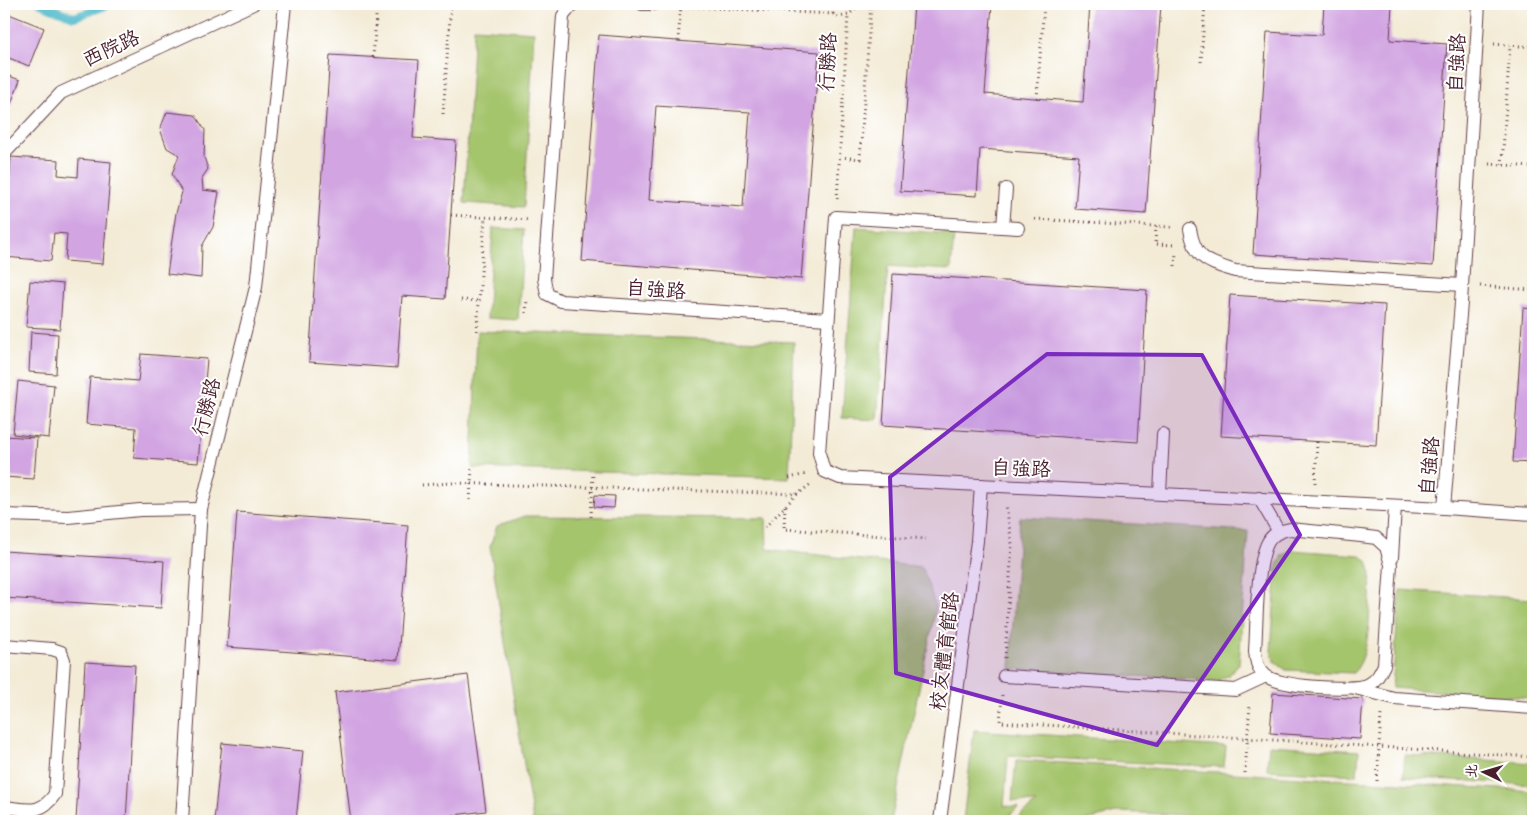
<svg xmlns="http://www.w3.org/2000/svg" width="1537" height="825" font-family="Caveat,'LXGW WenKai TC',sans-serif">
<rect width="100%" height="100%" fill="#fff"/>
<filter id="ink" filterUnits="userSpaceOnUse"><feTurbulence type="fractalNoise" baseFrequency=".02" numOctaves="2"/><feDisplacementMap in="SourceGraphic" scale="10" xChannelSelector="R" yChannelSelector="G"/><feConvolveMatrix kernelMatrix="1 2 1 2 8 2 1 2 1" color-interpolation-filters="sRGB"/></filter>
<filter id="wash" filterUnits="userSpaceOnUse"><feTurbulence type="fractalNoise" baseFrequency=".0096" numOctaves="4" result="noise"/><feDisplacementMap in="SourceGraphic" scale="20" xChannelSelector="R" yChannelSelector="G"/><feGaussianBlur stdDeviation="1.12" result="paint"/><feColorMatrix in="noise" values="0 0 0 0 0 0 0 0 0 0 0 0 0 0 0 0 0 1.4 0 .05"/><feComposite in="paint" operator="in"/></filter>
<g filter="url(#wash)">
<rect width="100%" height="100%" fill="#f3ebd6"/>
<!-- green -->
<g fill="#a5c56d" stroke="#78724c">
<polygon points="474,28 534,32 524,207 464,203"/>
<polygon points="856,227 954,234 951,270 888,266 877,420 842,418"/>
<polygon points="493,228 524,230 518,320 487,318"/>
<polygon points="477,331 794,342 789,478 472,468"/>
<polygon points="525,516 766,518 767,549 922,567 936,608 891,821 533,821 490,547 497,526"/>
<polygon points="1020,517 1248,531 1239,664 1229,675 1217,681 1010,669"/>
<path d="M1291,550L1359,555L1368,561L1371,571C1369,598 1373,655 1353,673L1286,670L1275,662L1271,651L1277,565L1282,555Z"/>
<polygon points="1400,590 1533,599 1533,698 1392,688"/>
<polygon points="974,730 1226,747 1224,767 1008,756 1004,806 1019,807 1003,821 963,821"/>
<polygon points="1269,745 1359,751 1357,775 1267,770"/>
<polygon points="1405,755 1533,763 1533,785 1403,777"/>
<polygon points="1016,760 1533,791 1533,821 1307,821 1120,812 1082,821 1014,821 1036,803 1012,801"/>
</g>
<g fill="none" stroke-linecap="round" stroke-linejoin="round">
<!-- stream -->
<g stroke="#4fb9cb" stroke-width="8">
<polyline points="41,4 74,17 112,4"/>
<polyline points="1529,4 1533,4"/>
</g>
</g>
<g id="blocks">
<!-- building -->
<g fill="#d2a5e2" fill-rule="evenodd">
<polygon points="914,4 992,4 985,94 1083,102 1090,4 1161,4 1146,214 1075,209 1079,156 980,149 977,196 900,191"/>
<polygon points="1324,4 1392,4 1390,40 1447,44 1433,266 1253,254 1267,32 1322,35"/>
<polygon points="4,12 44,28 29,66 4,56"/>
<path d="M599,35L819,52L801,279L582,261ZM656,106L750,112L743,207L649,200Z"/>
<polygon points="330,55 419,60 413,138 456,141 445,299 402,296 397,368 309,362"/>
<polygon points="4,74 20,80 4,122"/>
<polygon points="167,112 195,115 205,130 204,157 208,169 202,178 203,190 219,192 213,227 202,246 201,278 167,274 176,213 182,192 172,174 179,155 167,148 160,129"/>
<polygon points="11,157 59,160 58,175 78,177 79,159 111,162 103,264 65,261 67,234 54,233 51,261 4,257"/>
<polygon points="893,274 1147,290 1138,442 883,425"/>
<polygon points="30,281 63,284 60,329 26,327"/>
<polygon points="1230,295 1385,305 1376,445 1221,436"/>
<polygon points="1523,308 1533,309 1533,463 1513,462"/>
<polygon points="31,332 58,334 56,374 29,372"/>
<polygon points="141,354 207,359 198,463 134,458 136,428 86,424 90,377 138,381"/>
<polygon points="18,381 54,385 49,438 13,434"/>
<polygon points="4,436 37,438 34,479 4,477"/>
<polygon points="595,495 615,496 614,508 594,507"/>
<polygon points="237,512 408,525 398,660 227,647"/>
<polygon points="4,551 164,561 161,608 4,598"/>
<polygon points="85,662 135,665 126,821 76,821"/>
<polygon points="468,675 486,811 405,821 351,821 335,692"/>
<polygon points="1273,693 1363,699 1360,739 1270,733"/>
<polygon points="222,743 303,751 296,821 214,821"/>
</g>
</g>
</g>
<g filter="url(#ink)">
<use href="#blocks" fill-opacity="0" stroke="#633e45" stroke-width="1"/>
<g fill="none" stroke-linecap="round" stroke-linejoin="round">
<defs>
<g id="service">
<polyline points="573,4 563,16 544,279 547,294 561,301 828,319"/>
<polyline points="642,4 654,4"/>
<polyline points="4,154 61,93 253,4"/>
<polyline points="1003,227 1006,189"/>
<polyline points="1018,228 836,217 819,453 824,471 840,478 1444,508 1461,303 1479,4"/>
<path d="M1190,229C1195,260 1208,262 1235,271L1462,285"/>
<polyline points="1160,493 1163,434"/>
<polyline points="1259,498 1279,532"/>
<polyline points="1444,508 1533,514"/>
<polyline points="4,515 68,517 140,510 201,509"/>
<path d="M1290,529L1361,536L1376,538L1386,547L1391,565L1384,665C1380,673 1377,681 1367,685C1351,691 1277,687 1265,675C1257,668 1256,661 1255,651C1257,624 1256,564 1268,542C1273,533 1281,531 1290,529Z"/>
<polyline points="1392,558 1395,506"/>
<path d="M4,645L52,649L61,652L64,660L55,794C40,816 27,809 4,807"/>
<polyline points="1004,676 1236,690 1266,676"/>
<polyline points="1355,688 1394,698 1533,708"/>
<polyline points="182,821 201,509 256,287 285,4"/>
<polyline points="940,821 977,541 981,485"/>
</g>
</defs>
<!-- service casing -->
<use href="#service" stroke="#633e45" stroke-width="14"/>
<!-- path -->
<g stroke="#633e45" stroke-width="3" stroke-dasharray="1 4" stroke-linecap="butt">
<polyline points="852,4 857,7"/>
<polyline points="673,6 833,14 839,17 848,15 861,4"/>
<polyline points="833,14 834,4"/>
<polyline points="678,41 681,6"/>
<polyline points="1494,44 1533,47"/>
<polyline points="373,57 377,4"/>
<polyline points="1201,62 1205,4"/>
<polyline points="1037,98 1044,4"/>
<polyline points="443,114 451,4"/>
<polyline points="840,157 860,159 871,4"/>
<polyline points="1489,164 1533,167"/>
<polyline points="1502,165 1510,46"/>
<polyline points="837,199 848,15"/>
<polyline points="451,215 529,220"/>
<polyline points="1035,219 1171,227"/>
<polyline points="1156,226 1155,244 1175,245"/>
<polyline points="1175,266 1176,252"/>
<polyline points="1480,286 1533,290"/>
<polyline points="461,300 479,301"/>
<polyline points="526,313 527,299"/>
<polyline points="477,331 485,217"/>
<polyline points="789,478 806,474"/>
<polyline points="1315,483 1317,442"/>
<polyline points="422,485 452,483 798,494 811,484"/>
<polyline points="470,500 472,468"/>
<polyline points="785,506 784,529 926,539"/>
<polyline points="591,517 593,472"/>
<polyline points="765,527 797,494"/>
<polyline points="1005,658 1012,544 1006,505"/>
<polyline points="1002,695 1000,722 1533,757"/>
<polyline points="1245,773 1250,705"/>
<polyline points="1377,781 1381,714"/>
</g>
<!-- service -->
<use href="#service" stroke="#fff" stroke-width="12"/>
</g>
</g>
<!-- marked area -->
<path fill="#7b2cbf" fill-opacity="0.2" stroke="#7b2cbf" stroke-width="4" stroke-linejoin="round" d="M1047,354L1202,355L1300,535L1157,745L896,673L890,477Z"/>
<g text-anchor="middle" stroke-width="4" stroke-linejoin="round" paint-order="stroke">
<!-- street labels -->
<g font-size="20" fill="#4a1f2b" stroke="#fff">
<text transform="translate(111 48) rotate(-25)" y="7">西院路</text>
<text transform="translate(827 62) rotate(-87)" y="7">行勝路</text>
<text transform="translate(1456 63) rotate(-87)" y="7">自強路</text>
<text transform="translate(656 289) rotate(4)" y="7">自強路</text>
<text transform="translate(206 407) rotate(-76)" y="7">行勝路</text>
<text transform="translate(1429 466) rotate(-85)" y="7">自強路</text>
<text transform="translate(1021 468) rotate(2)" y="7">自強路</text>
<text transform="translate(944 651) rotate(-83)" y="7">校友體育館路</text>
</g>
</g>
<!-- margin -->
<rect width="1537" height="825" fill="none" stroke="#fff" stroke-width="20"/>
<!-- north arrow -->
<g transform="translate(1484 772) rotate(275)" stroke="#ffffff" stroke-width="4" paint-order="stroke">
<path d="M0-4L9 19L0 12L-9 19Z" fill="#4a1f2b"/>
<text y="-8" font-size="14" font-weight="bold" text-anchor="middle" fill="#4a1f2b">北</text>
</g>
</svg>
